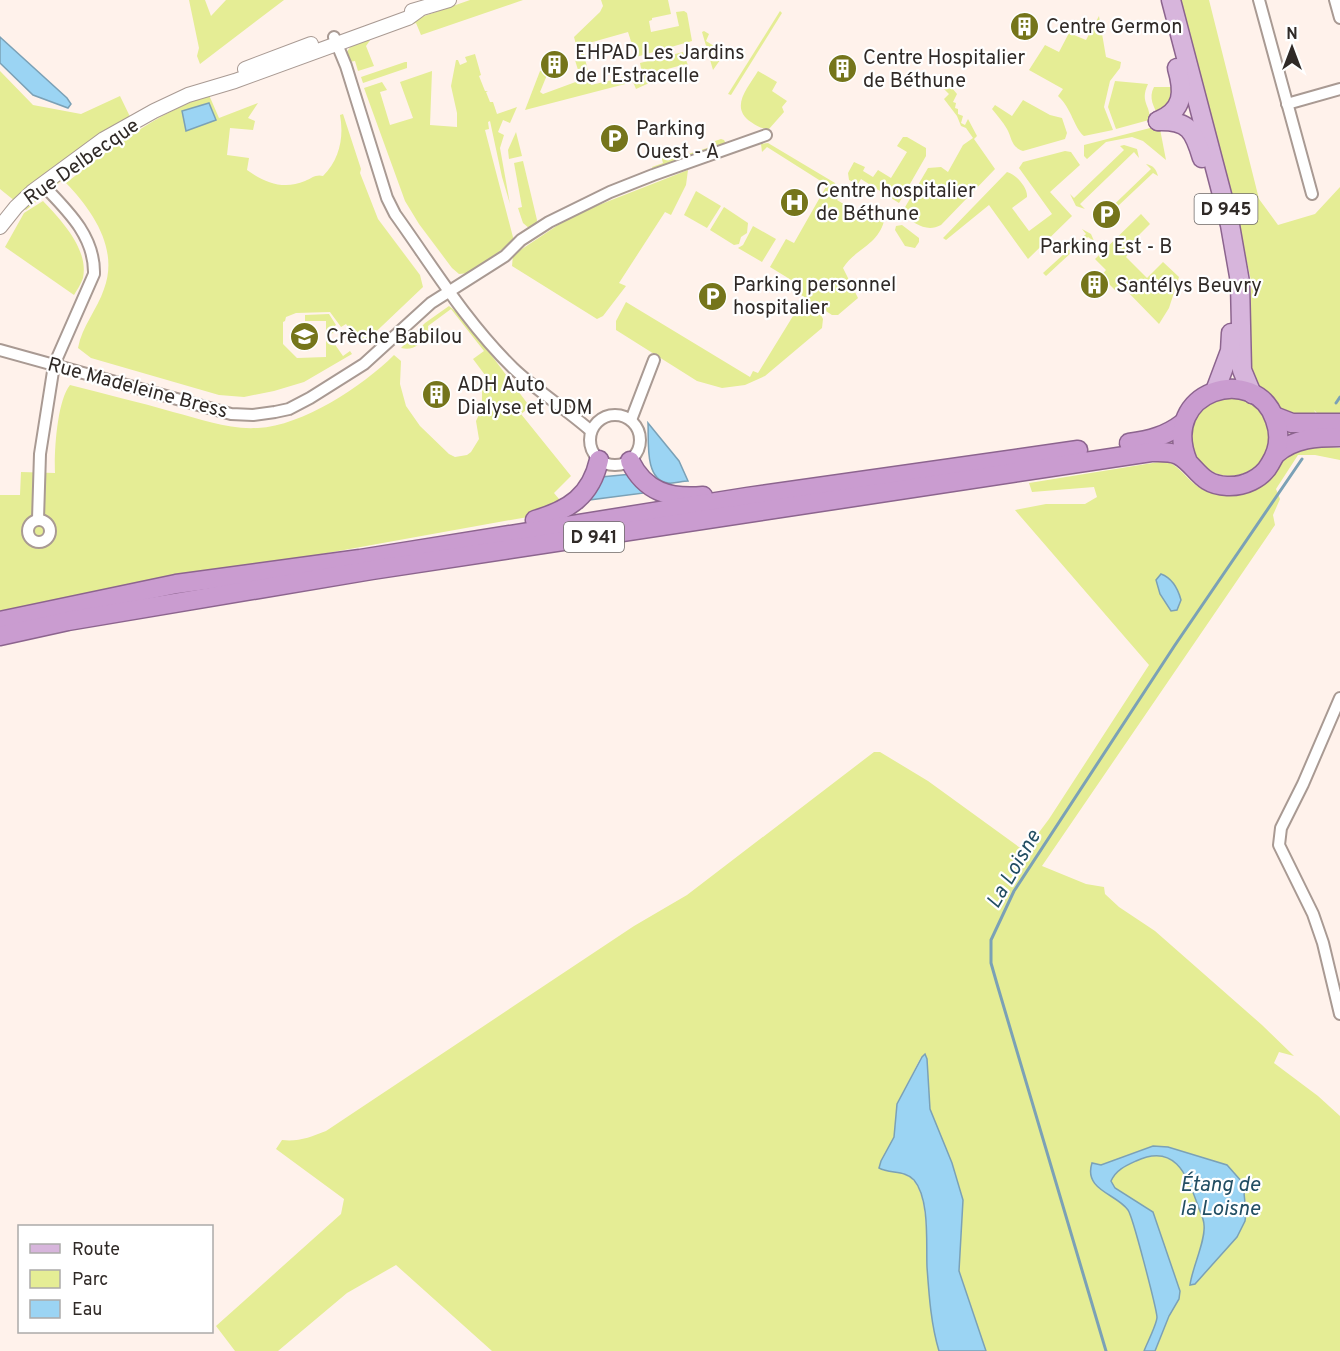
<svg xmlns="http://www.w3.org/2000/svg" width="1340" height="1351" font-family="Overpass,sans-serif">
<rect width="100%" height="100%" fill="#fff2eb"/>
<!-- green -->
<g fill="#e5ed95">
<polygon points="189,0 205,0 211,16 226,0 284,0 200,64 197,56 199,48"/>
<polygon points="470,0 523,0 421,35 416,23 371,39 366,46 374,66 358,71 355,61 349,62 346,53 351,46 413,20"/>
<polygon points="601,0 668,0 671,14 652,18 652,20 649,21 651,32 679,26 676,12 684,11 687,13 692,41 636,57 628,32 582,45 591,85 642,73 640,63 683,52 689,68 686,64 660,71 661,75 657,76 658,79 636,89 633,82 525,110 540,71 544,70 547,75 540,92 543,94 581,80 575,60 578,52 574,37 600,12 603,6"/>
<polygon points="1179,0 1209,0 1259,199 1278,225 1315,214 1340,187 1340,413 1318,414 1314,410 1316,414 1290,414 1282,410 1278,404 1258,385 1250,373 1247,306 1252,285 1243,244"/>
<polygon points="780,11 782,13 731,95 728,94"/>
<path d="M1099,16L1106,57L1121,62L1120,68L1110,81L1104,107L1113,130L1084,136C1074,128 1072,109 1058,96L1063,89L1029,70L1045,45L1059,52L1069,33L1086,40Z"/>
<polygon points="704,31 709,34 706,41 725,53 713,70 702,32"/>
<polygon points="475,54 481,75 479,76 485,91 488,91 486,92 490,102 493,102 497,114 517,107 510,123 503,120 498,132 504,135 500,148 510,204 502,177 490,121 488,122 489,129 485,130 514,241 469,273 459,274 452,268 419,224 405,201 364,88 382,82 387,90 380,92 390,125 413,118 400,82 432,71 430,125 457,127 457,113 451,86 456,60 458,60 460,65 467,62 465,57"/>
<polygon points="405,62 407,62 407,68 363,83 361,77"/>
<polygon points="0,71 33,105 81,114 120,96 135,127 82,164 26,210 0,189"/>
<path d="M758,71L777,82L772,91L787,101L782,107L784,112L769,129C761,129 757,126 751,122C729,107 748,88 758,71Z"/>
<path d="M1115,81L1148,84C1139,103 1152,106 1149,120L1116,129L1108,107Z"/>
<path d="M1154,87H1178V93L1159,117C1154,107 1148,98 1154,87Z"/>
<path d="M952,88L957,94L953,102L956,103L955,108L958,109V114L963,116L961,123L965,125L968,119L977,136L974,139L995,169L941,225C926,233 915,223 901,214L928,168L941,167L948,172L963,145L973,138L966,128L961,126L957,116L944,99L949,94L944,89Z"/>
<path d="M209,95L219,118L258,103L248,118L255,121L253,130L230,128L227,155L249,158L247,170C265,183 284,190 305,181C312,178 316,174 323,176C340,159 344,137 340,115L343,114L361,169L360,173L378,219L420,275L423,287L362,345L346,324L341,327L330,312L296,313L286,317L285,321L283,322V344L297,358L326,357V321H305V315L329,314L336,325L333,327L335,331L329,336L343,356L350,351L352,354L304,382L274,391L244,397L219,395L91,358L78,348C82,326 97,310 104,289C119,249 93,211 66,183C111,148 155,114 209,95Z"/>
<path d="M1023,100L1050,115L1062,118L1067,133L1065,139L1023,151C1011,147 1012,138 1007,129C1003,122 997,115 992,109L995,105L1012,116Z"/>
<polygon points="1154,127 1160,129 1166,160 1143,141 1132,137 1106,142 1087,159 1084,156 1084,145"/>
<polygon points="516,132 522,156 509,159 508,150"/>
<polygon points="903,137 907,137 926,148 926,156 899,203 861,179 858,184 849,180 848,173 854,162 865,167 863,171 873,177 878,170 891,178 907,152 897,146"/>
<polygon points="721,139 724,140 726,144 653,170 652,167 663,163 661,156 677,150 679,157 713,146 712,142"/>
<path d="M768,143L835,183L837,191L841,194L837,200L860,214L863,209L871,207L880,212L884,221C878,245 855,249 843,268L858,298L838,315H832L798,293L801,286L770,267L786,239L794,243L827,185L767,147L762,152L761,144Z"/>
<polygon points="1124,145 1137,149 1139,158 1134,152 1080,204 1085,209 1076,206 1070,194 1074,198 1124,150 1120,146"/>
<path d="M1065,151L1071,152L1080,165L1050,192L1072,216L1028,259L989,205L946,240L943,238L1007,172C1016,174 1028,188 1027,197L1012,208L1029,231L1052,214L1019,168L1023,162Z"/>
<polygon points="523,161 537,220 536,226 530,229 523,223 518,208 522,207 514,163"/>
<path d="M1146,164C1154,166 1156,169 1158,176L1153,173L1100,223L1105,229L1096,225L1092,216L1098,220L1151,169Z"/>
<polygon points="688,170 686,185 671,215 665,212 619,283 626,286 603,316 597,319 512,266 513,255 558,225 586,210"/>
<polygon points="696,191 721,206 707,228 684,215"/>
<path d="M43,201C61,220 89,249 83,278C81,284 77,290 74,295L5,247L24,213Z"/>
<polygon points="724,207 748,223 747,233 741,237 739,244 734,245 710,230"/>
<polygon points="1141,214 1150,224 1125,249 1128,254 1126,257 1147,278 1163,262 1179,277 1169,308 1159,324 1125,289 1119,294 1101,276 1106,270 1095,259"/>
<polygon points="902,225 919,238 919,242 915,248 905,246 895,230 896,226"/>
<polygon points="753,226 776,239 762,262 738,248 743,245"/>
<polygon points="1082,229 1091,234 1094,241 1088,237 1046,276 1043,273 1086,234"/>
<polygon points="626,302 750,377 753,371 758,373 801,303 821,315 823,319 822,328 765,376 745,385 722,388 697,381 616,330 616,321"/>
<path d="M449,306L463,317L530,407L521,414L571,476L554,493L564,505L528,517L499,522L0,612V495H20L21,472L55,473C54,452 57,401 70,385C104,394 139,402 173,412C201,419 229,430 258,428C302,426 363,386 394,355L401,361L400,384L406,406L420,426L449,454L455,457L467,455L471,452L479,439L476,421L482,408V389L491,383L473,359L484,351L451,309L428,326V336C419,344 414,351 401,348L425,323Z"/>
<circle cx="1230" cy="437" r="39"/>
<path d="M1318,446L1340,448V460L1315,455H1298L1276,489L1280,499L1273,515L1275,525L1042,866L1086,884L1104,887L1105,894L1119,907L1155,931L1262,1025L1294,1056L1279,1052L1274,1063L1318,1096L1340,1116V1351H986L959,1271L952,1163L930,1109L927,1059L925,1055L921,1057L897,1104L894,1137L881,1161L882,1170C892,1171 904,1172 912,1179C930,1196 925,1246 928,1269C930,1295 931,1325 939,1351H492L396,1265L347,1293L278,1351H235L216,1326L341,1214L344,1199L276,1149L282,1140C298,1142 311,1137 326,1131L634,926L687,895L874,752H880L928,781L1023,850L1031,843L1049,819L1149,665L1015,510L1046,504H1085L1097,497L1094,487L1032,492L1029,483L1165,461C1184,466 1192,492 1214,492C1226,493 1263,486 1271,478C1277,473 1279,465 1284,459C1293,450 1306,448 1318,446Z"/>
</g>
<!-- water -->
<g fill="#9bd4f3" stroke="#7ba1b6" stroke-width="1.5">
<polygon points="0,37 67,98 71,104 68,108 33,95 0,63"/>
<polygon points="209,103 216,120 186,131 182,111"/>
<path d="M648,423L679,461L688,481C682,481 674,484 668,483C644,480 649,440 648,423Z"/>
<polygon points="632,474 644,493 589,500 601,477"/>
<path d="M1161,574C1172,578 1178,589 1181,600L1177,610L1171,611L1160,594L1156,580Z"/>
<path d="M925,1054L927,1059L930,1109L952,1163L963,1200L959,1271L986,1351H939C931,1325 929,1295 927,1267C926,1244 930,1199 914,1180C905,1170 890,1174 879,1168L881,1161L894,1137L897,1104L922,1057Z"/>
<path d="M1153,1146L1168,1147L1227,1165L1243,1183L1246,1213L1245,1221L1237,1237L1195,1284L1190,1285C1192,1268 1206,1240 1204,1225C1204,1218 1199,1210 1197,1203C1186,1173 1174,1143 1136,1161C1125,1166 1116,1170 1111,1181L1115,1188L1153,1212L1180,1291L1179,1299L1169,1316L1155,1351H1144C1147,1343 1157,1324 1157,1317C1156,1307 1133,1217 1128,1210C1117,1194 1083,1190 1092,1163L1101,1165Z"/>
</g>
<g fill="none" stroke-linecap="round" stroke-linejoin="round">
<!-- stream -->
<g stroke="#7ba1b6" stroke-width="3">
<polyline points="1336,403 1340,397"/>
<polyline points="1106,1351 997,984 991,963 991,940 1014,891 1175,645 1302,459"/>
</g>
<defs>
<g id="minor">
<polyline points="1259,0 1312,194"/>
<polyline points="1335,0 1340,18"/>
<path d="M334,37L346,66L387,198L395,214C433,267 466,322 513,368C537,391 566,409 591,431"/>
<polyline points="1287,104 1340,89"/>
<polyline points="0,350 231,414 253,415 275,412 289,409 310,398 364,364 431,303 505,256 521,240 549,222 610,192 653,175 766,135"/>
<circle cx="615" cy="440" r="25"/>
<polyline points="631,420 654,360"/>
<path d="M38,519L40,454L54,365L94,274C95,236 67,210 42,184"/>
<circle cx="39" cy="531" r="11"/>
<polyline points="1340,698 1303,784 1281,828 1279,845 1313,914 1323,943 1340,1014"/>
</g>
<g id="tertiary">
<polyline points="412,11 449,0"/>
<polyline points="245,69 311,44"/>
<polyline points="0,227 16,207 32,192 104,139 154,111 188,95 235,81 408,18 419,10"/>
</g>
<g id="primary">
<polyline points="1171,0 1230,225 1240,282 1242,370 1252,394"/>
<path d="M1158,121C1189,120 1194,131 1202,158"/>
<path d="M1158,121C1184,110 1184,92 1177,68"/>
<polyline points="1215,391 1230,351 1231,333"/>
</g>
<g id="trunk">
<polyline points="1274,416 1292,423 1340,423"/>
<path d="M1129,443C1150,440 1166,436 1183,423"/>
<path d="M1276,454C1294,438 1317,437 1340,437"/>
<path d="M630,461C645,492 670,499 703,496"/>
<path d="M535,520C569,510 591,496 599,460"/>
<polyline points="0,621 176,584 360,559 747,497 1078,450"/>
<path d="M0,636L68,621L372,570L1151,452C1159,452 1170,451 1178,455C1197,465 1199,485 1227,486C1243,487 1262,479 1270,464C1279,450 1281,436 1275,420C1256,362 1158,390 1188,462"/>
</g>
</defs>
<!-- minor casing -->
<use href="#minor" stroke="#a99a93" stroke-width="14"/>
<!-- tertiary casing -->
<use href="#tertiary" stroke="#a99a93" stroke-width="16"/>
<!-- primary casing -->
<use href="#primary" stroke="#8c648e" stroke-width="21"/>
<!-- trunk casing -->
<use href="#trunk" stroke="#8c648e" stroke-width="21"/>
<!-- minor -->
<use href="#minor" stroke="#fff" stroke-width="10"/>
<!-- tertiary -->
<use href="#tertiary" stroke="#fff" stroke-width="14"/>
<!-- primary -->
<use href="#primary" stroke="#d7b5dc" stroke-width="18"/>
<!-- trunk -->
<use href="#trunk" stroke="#ca9cd0" stroke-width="18"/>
</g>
<!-- icons -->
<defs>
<symbol id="building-disc" viewBox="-11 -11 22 22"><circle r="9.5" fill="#75751b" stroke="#fff"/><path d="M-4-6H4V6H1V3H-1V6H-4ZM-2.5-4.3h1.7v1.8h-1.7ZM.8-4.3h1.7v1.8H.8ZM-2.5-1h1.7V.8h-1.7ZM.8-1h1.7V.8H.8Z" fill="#fff"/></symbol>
<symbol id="parking-disc" viewBox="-11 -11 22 22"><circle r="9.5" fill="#75751b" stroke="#fff"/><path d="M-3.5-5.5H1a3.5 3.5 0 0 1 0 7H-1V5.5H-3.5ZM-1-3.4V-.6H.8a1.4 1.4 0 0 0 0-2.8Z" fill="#fff"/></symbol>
<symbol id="hospital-disc" viewBox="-11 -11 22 22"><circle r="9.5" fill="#75751b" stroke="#fff"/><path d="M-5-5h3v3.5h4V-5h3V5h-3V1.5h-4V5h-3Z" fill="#fff"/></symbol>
<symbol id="school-disc" viewBox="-11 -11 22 22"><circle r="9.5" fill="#75751b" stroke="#fff"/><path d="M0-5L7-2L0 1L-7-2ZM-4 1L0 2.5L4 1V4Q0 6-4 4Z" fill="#fff"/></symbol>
</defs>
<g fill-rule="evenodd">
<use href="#building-disc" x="1008" y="10" width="33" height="33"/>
<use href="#building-disc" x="538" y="48" width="33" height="33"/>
<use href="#building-disc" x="826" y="52" width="33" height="33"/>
<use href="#parking-disc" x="598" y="122" width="33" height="33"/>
<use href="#hospital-disc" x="778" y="186" width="33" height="33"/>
<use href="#parking-disc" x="1090" y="198" width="33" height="33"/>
<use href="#building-disc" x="1078" y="268" width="33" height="33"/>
<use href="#parking-disc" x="696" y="280" width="33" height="33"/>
<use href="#school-disc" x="288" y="320" width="33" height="33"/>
<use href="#building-disc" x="420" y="378" width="33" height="33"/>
</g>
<g text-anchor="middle" stroke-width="4.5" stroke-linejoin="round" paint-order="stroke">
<!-- shield labels -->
<g fill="#fff" stroke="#6e6a68" stroke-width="1.5">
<rect x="1194.5" y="194" width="63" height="30" rx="4.5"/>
<rect x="564" y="522" width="60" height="30" rx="4.5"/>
</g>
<g font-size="18" font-weight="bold" fill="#302a27">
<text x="1226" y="215">D 945</text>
<text x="594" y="543">D 941</text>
</g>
<!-- poi labels -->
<g font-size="20" fill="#302a27" stroke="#fff" text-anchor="start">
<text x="1046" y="33">Centre Germon</text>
<text x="575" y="59">EHPAD Les Jardins<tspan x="575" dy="23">de l'Estracelle</tspan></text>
<text x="863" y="64">Centre Hospitalier<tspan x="863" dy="23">de Béthune</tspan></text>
<text x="636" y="135">Parking<tspan x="636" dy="23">Ouest - A</tspan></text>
<text x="816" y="197">Centre hospitalier<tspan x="816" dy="23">de Béthune</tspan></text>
<text x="1106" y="253" text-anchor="middle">Parking Est - B</text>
<text x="733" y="291">Parking personnel<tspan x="733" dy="23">hospitalier</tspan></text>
<text x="1116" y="292">Santélys Beuvry</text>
<text x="326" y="343">Crèche Babilou</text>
<text x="457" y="391">ADH Auto<tspan x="457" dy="23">Dialyse et UDM</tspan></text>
</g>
<!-- street labels -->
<g font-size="20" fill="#302a27" stroke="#fff">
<text transform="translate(81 161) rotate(-35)" y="7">Rue Delbecque</text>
<text transform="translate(138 387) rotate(15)" y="7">Rue Madeleine Bress</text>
</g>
<!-- water labels -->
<g font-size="21" font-style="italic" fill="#224e63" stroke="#fff">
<text transform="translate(1013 869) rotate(-60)" y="7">La Loisne</text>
<text x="1220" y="1191">Étang de<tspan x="1220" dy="24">la Loisne</tspan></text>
</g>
</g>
<!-- legend -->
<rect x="18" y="1225" width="195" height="108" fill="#ffffff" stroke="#acaaa9" stroke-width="1.5"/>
<rect x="30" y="1244" width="30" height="9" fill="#d7b5dc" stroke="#acaaa9" stroke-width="1.5"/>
<text x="72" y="1255" font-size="18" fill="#302a27">Route</text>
<rect x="30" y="1270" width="30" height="18" fill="#e5ed95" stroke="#acaaa9" stroke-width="1.5"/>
<text x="72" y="1285" font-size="18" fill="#302a27">Parc</text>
<rect x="30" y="1300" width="30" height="18" fill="#9bd4f3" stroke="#acaaa9" stroke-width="1.5"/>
<text x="72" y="1315" font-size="18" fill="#302a27">Eau</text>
<!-- north arrow -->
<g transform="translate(1292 48)" stroke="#ffffff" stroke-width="4.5" paint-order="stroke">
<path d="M0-4.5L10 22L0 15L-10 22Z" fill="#302a27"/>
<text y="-9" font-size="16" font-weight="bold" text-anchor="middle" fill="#302a27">N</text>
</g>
</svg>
